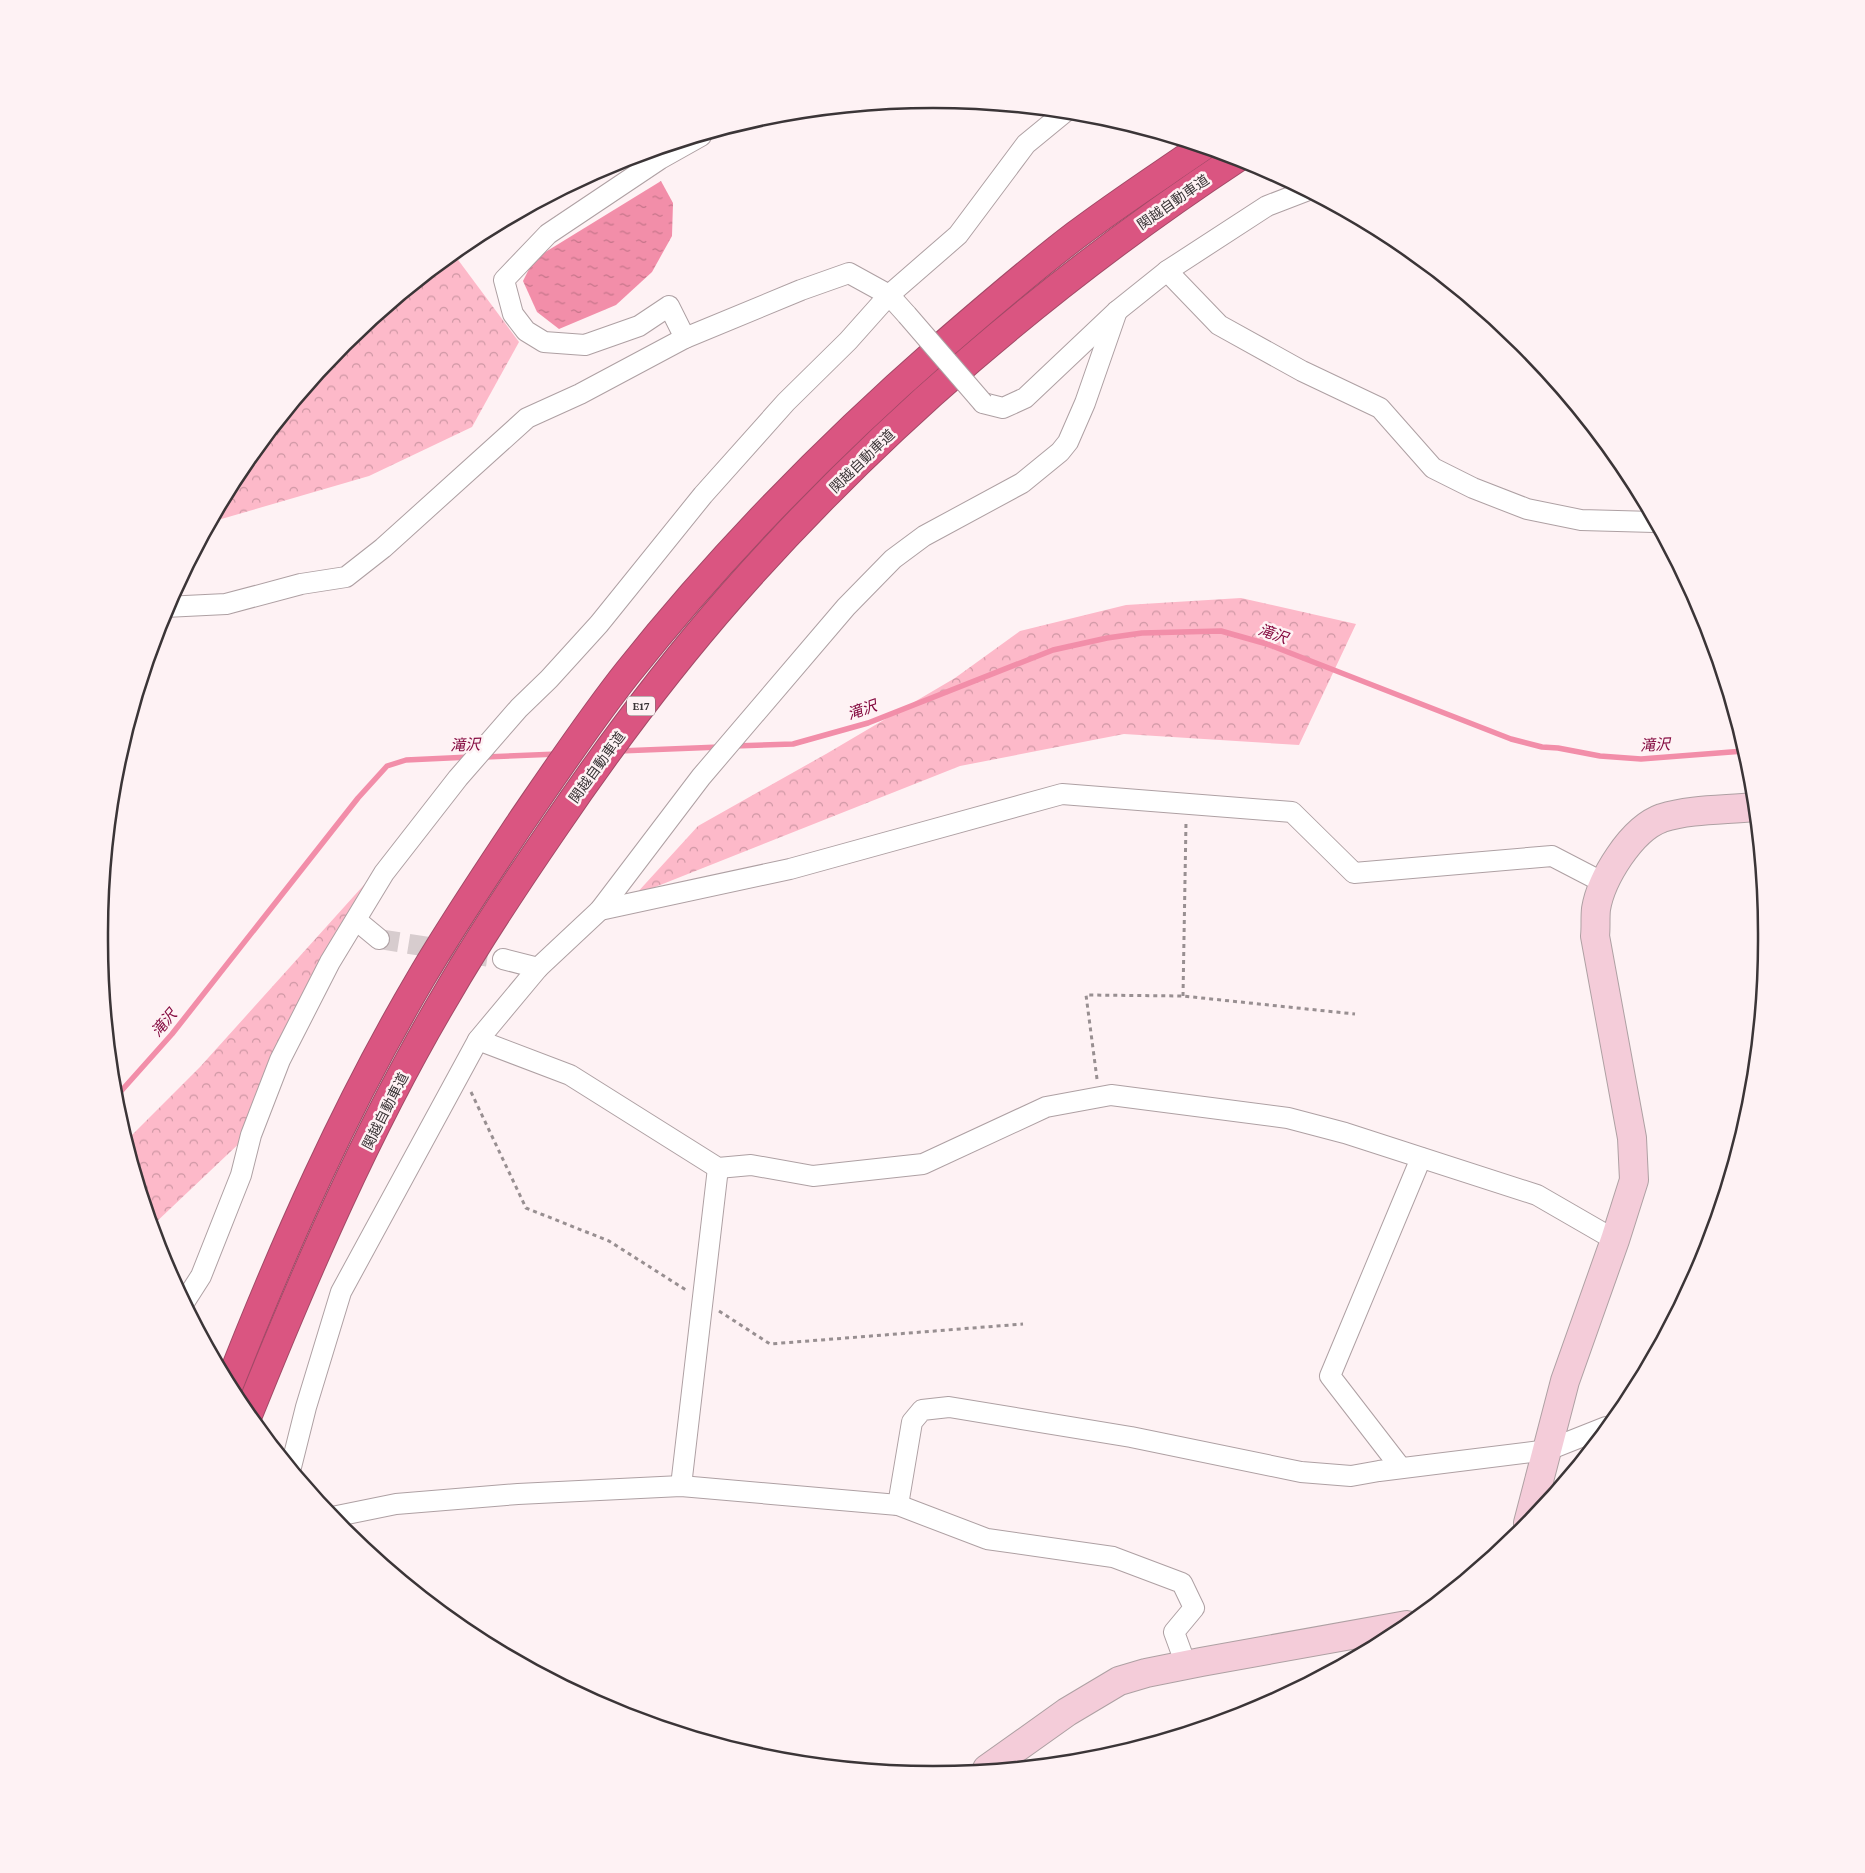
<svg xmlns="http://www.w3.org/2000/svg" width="1865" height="1873" font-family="'Crimson Pro','Noto Sans JP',serif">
<defs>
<pattern id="forest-crowns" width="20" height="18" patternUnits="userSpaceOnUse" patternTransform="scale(1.25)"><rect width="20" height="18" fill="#fdb9c9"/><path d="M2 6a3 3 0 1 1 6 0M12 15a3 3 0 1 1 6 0" fill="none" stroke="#ce97a4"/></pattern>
<pattern id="water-ripples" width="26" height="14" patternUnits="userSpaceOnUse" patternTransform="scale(1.25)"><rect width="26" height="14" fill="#f28ea9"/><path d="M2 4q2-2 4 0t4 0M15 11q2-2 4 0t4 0" fill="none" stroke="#c5758a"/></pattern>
</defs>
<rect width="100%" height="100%" fill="#fef2f4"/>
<!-- forest -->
<g fill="url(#forest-crowns)">
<polygon points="453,253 519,342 472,427 369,476 211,522 239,470 343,343"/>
<polygon points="1241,598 1356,624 1299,745 1124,734 960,766 635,895 698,826 826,754 955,678 1020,631 1126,605"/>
<polygon points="372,876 247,1136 152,1226 126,1141 200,1067"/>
</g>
<!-- water -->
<polygon fill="url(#water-ripples)" points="661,181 673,203 672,236 652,272 616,305 559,329 537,312 523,281 534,259"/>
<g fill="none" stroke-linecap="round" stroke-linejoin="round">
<!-- stream -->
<g stroke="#f28ea9" stroke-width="5.5">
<polyline points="734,746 793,744 868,723 1053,650 1107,638 1142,633 1221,631 1267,644 1511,739 1542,747 1558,748 1600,756 1641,759 1744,751"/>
<polyline points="619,751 720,747"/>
<polyline points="485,757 558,754"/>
<polyline points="114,1099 172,1034 358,798 387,766 406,760 470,757"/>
</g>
<!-- street-tunnel -->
<polyline stroke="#d7ccce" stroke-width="20" stroke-dasharray="20 10" stroke-linecap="butt" points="379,939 503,959"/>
<defs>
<g id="street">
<polyline points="1167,271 1219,325 1302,371 1380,408 1433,468 1473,488 1527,509 1581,520 1654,522"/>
<polyline points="685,338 669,306 639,326 585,345 544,342 526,331 513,314 504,280 548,234 660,159 701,136"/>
<polyline points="983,403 1003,408 1025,398 1117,311 1167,271 1267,206 1306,191"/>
<polyline points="165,607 226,604 301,584 346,577 383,548 527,418 580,394 685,338 801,290 849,273 889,295 907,315"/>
<polyline points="600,910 790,869 1062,794 1292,812 1354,873 1552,856 1604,883"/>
<polyline points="356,920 379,939"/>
<polyline points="503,959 538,968"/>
<polyline points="478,1040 570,1075 718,1168 751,1165 813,1176 923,1164 1046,1107 1111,1095 1288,1118 1345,1133 1537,1195 1615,1240"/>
<polyline points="185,1301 201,1276 241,1175 251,1135 280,1060 330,962 384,873 458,778 519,708 549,679 599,624 703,495 786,402 848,341 889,295 958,235 1026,144 1065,112"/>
<polyline points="291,1467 306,1407 341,1292 478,1040 538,968 600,910 701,777 846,607 893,559 924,536 1022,483 1060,452 1068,442 1085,403 1117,311"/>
<polyline points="1401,1468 1330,1376 1421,1158"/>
<polyline points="681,1486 718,1168"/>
<polyline points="898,1505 912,1422 922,1410 949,1407 1131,1437 1301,1472 1351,1476 1379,1471 1548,1450 1606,1427"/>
<polyline points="332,1517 396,1504 518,1494 681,1486 898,1505 987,1539 1113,1557 1182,1583 1194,1608 1174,1632 1186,1665"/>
</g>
<g id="secondary">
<path d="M1528,1523L1565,1381L1615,1240L1634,1180L1632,1138L1595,936C1596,928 1595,918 1596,909C1601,879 1631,829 1662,818C1690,809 1724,810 1754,807"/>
<polyline points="987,1769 1067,1712 1119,1681 1146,1673 1201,1662 1407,1625"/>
</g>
<g id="highway">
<path d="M229,1385C284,1245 345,1107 421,978C452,925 487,873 521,822C556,771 590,720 628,672C722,554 827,447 940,348C985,309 1030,270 1076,235C1117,204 1160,176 1202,147"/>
<path d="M248,1415C306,1271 368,1127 447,994C480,937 516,883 553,829C608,748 667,669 732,595C878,429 1052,280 1237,158"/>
</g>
</defs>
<!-- street casing -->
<use href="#street" stroke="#aea0a3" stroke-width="22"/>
<!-- secondary casing -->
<use href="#secondary" stroke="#aea0a3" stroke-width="30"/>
<!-- highway casing -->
<use href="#highway" stroke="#a24a67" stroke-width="30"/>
<!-- path -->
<g stroke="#988f91" stroke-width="3" stroke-dasharray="4 4" stroke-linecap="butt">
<polyline points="1183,996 1186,822"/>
<polyline points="1097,1079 1086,995 1183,996 1355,1014"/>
<polyline points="471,1092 526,1208 609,1241 686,1290"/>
<polyline points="719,1311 770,1344 1023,1324"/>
</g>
<!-- street -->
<use href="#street" stroke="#fff" stroke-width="20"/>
<!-- secondary -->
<use href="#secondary" stroke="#f4ccd9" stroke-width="28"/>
<!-- highway -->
<use href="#highway" stroke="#da5581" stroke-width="28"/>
<defs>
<polyline id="street-bridge" points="907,315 983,403"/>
</defs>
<!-- street-bridge casing -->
<use href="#street-bridge" stroke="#aea0a3" stroke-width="22" stroke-linecap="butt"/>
<!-- street-bridge -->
<use href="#street-bridge" stroke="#fff" stroke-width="20"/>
</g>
<g text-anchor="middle" stroke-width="5" stroke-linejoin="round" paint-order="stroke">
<!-- shield labels -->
<rect fill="#fef2f4" stroke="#766e70" stroke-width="1" x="627" y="696.5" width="28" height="19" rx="4"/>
<g font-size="12" font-weight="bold" fill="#3b3537">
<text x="641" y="710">E17</text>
</g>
<!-- street labels -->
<g font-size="14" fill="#3b3537" stroke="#fef2f4">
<text transform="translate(1173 202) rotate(-35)" y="5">関越自動車道</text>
<text transform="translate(862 461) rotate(-44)" y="5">関越自動車道</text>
<text transform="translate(597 767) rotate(-54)" y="5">関越自動車道</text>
<text transform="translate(385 1111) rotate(-63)" y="5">関越自動車道</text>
</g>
<!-- water labels -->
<g font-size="15" font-style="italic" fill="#850b40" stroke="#fef2f4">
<text transform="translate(1273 634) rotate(19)" y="5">滝沢</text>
<text transform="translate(862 710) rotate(-19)" y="5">滝沢</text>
<text transform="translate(465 745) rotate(-2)" y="5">滝沢</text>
<text transform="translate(1655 745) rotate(-3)" y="5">滝沢</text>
<text transform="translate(164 1023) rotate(-50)" y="5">滝沢</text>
</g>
</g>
<!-- crop -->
<path d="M0 0H1865V1873H0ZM933 108H933A825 825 0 0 1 1758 933V941A825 825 0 0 1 933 1766H933A825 825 0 0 1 108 941V933A825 825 0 0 1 933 108Z" fill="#fef2f4" fill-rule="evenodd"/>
<path fill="none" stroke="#3b3537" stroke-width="2.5" d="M933 108H933A825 825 0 0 1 1758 933V941A825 825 0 0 1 933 1766H933A825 825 0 0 1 108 941V933A825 825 0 0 1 933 108Z"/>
</svg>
